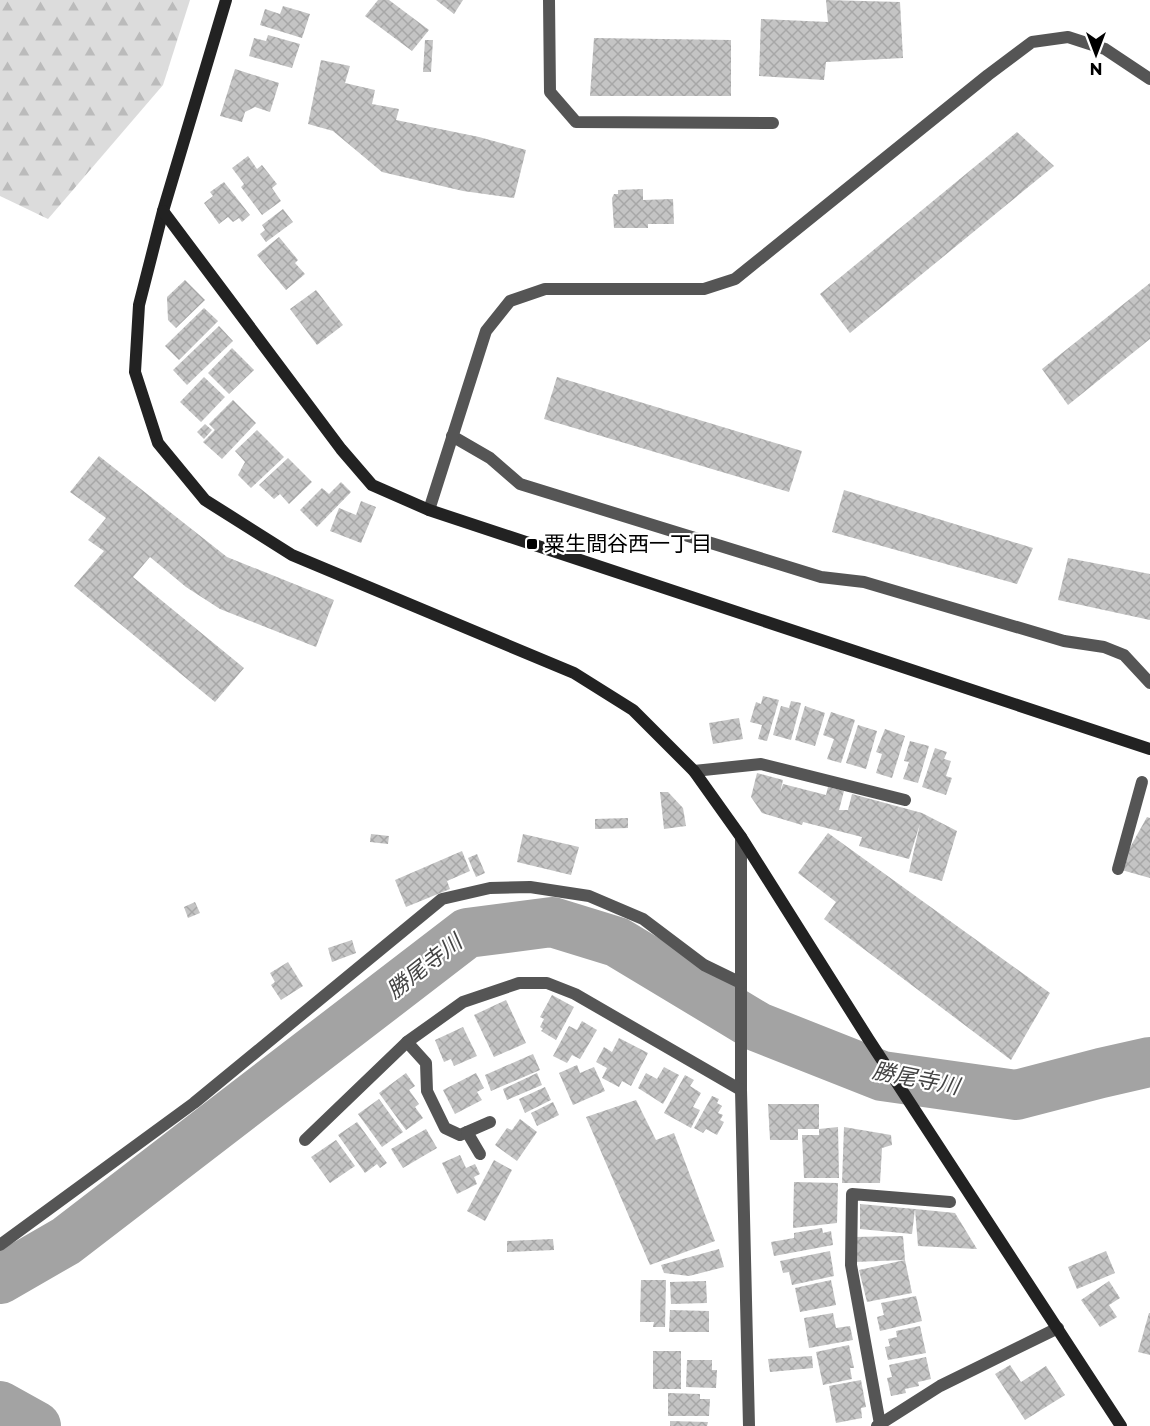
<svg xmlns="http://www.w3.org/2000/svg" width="1150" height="1426" font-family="Montserrat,'Noto Sans JP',sans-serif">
<defs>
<pattern id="forest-firs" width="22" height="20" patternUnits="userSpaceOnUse" patternTransform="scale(1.5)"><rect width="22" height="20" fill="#dcdcdc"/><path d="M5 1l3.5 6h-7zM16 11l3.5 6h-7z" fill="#bbb"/></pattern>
<pattern id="building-cross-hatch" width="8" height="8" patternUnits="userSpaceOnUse" patternTransform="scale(1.5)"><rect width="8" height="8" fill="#c4c4c4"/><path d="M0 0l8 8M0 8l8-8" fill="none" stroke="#a7a7a7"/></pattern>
</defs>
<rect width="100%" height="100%" fill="#fff"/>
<!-- forest -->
<polygon fill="url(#forest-firs)" points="0,0 190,0 163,85 48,219 0,196"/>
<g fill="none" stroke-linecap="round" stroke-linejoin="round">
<!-- river -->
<g stroke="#a3a3a3" stroke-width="50">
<polyline points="0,1279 66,1241 467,933 552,922 617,942 758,1027 882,1076 1016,1095 1101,1073 1150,1062"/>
<polyline points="0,1406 36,1426"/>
</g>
</g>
<!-- building -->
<g fill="url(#building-cross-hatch)">
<polygon points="378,0 389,0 429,30 412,51 365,16"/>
<polygon points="436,0 463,0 454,14"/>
<polygon points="826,0 900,2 903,58 826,62 824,80 759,76 761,19 828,22"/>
<polygon points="283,6 310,14 302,38 260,25 265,9 280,14"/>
<polygon points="268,35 300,44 292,68 249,56 254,38 266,41"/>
<polygon points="594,38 731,40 731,96 590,96"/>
<polygon points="425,40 433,40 431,72 423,72"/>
<polygon points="321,60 350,66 345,83 375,90 372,104 399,109 396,120 479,137 526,150 514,198 463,191 382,172 333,131 308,124"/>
<polygon points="235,69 279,83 270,112 255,107 245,112 242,122 220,116"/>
<polygon points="1017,132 1054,166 850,333 820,294"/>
<polygon points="248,156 257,169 262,165 277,184 272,188 281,201 262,215 241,187 244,184 232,168"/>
<polygon points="224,182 250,215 242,222 239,218 233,222 228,217 219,224 204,203 213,196 210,192"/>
<polygon points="643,189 643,200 673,199 674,224 648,224 648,228 614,228 612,198 614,194 618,194 618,190"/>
<polygon points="283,209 293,222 266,242 260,234 265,230 262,225"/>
<polygon points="279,237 298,260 295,263 305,274 286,290 257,255"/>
<polygon points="185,280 205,300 176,328 168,320 167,297"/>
<polygon points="1150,283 1150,339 1068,405 1042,369"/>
<polygon points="316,290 343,325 317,345 290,309"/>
<polygon points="204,308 218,321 179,360 165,346"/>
<polygon points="219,326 233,341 187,385 173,370"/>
<polygon points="232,348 254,370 229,394 208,373"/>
<polygon points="204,377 225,397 201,422 180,402"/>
<polygon points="557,377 802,451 789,492 544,419"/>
<polygon points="233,400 256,423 222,459 203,442 215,430 209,424"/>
<polygon points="205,424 212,430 204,439 197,432"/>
<polygon points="257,430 284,457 251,488 238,475 245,462 235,451"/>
<polygon points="99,456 227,557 334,600 316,647 220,609 186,587 150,557 133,577 244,668 215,702 74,586 104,551 88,540 106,518 70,492"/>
<polygon points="288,458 312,482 289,504 280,494 274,499 259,485"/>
<polygon points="341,482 351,492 317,527 300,510 322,488 329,494"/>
<polygon points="844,490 1033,548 1017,584 832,532"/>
<polygon points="361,501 376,507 361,543 330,531 339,508 356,515"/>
<polygon points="1068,558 1150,574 1150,620 1058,600"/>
<polygon points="763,696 779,700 767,741 758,739 762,725 750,722 756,702 761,704"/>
<polygon points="791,701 801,703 791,740 773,735 781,706 789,708"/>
<polygon points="805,706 825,713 815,746 795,740"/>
<polygon points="831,712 855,720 841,763 827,759 834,739 823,735"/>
<polygon points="739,718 743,739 713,744 709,723"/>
<polygon points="858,725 877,731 866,769 846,763"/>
<polygon points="885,729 905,736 892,778 876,773 882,754 876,752"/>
<polygon points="910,741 929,746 918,783 903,779 909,762 904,761"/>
<polygon points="935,748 947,752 944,759 951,761 946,776 952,778 946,795 922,787"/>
<polygon points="757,773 783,780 780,793 783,784 826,795 828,787 844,791 839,810 848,810 852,794 922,813 957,831 942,881 909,872 920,824 909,859 859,846 862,837 803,822 802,825 762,813 751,797"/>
<polygon points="660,792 668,792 683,808 686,826 664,829"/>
<polygon points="1147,817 1150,818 1150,878 1118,869"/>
<polygon points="628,818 628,828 595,829 595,819"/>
<polygon points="828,833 1050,993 1011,1060 824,919 836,902 798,873"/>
<polygon points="371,834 389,836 388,844 370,842"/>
<polygon points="523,834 579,847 571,875 517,862"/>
<polygon points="462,851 470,871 447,881 450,889 406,907 395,880"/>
<polygon points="477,854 485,873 476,877 468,858"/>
<polygon points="195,902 200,913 188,918 184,907"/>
<polygon points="352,940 356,953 332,962 328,948"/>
<polygon points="288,962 303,986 281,1000 271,985 275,982 270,973"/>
<polygon points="552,995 574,1007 556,1040 541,1031 543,1029 540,1027 544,1019 540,1017"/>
<polygon points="506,1000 526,1043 494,1057 474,1015"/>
<polygon points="582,1021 597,1030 580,1059 572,1055 567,1063 553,1056 569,1026 577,1030"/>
<polygon points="463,1027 477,1056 454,1066 451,1059 444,1062 435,1040"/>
<polygon points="619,1038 648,1053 631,1086 622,1081 619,1087 602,1078 607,1068 596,1062 604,1047 612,1052"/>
<polygon points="533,1054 540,1070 491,1091 485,1075"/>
<polygon points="577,1065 580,1073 594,1067 605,1091 573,1105 559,1073"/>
<polygon points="664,1067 679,1075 663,1104 638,1088 646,1073 657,1079"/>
<polygon points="406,1073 415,1086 409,1090 419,1104 415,1107 423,1118 406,1130 379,1093"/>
<polygon points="476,1073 484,1088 477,1092 482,1100 455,1114 443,1090"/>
<polygon points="537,1073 542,1085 507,1100 503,1089"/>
<polygon points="685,1075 694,1080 690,1086 701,1093 693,1107 700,1110 691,1128 664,1113"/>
<polygon points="545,1087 551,1100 525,1113 519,1099"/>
<polygon points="712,1096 719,1099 717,1103 722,1106 718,1113 723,1115 720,1120 724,1122 717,1135 706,1129 703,1133 694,1128"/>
<polygon points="379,1099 403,1132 382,1147 358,1114"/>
<polygon points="636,1100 656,1140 674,1133 715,1241 650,1265 586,1117"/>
<polygon points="553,1102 559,1115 537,1126 531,1113"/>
<polygon points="768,1104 819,1104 819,1129 838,1127 839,1178 804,1178 802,1135 819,1135 819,1129 798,1129 798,1140 770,1140"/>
<polygon points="520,1119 537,1132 517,1161 495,1145 507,1128 512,1130"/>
<polygon points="357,1122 387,1163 380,1168 377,1164 365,1173 338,1135"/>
<polygon points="844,1127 891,1135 892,1145 882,1148 880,1183 842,1183"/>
<polygon points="426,1129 437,1148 403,1168 391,1149"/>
<polygon points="336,1140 355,1166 330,1183 311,1157"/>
<polygon points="460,1155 466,1168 475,1164 480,1174 474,1177 477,1184 457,1194 442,1163"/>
<polygon points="494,1160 512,1170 485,1221 467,1211"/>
<polygon points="794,1182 838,1183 837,1223 793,1228"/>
<polygon points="860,1204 915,1209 912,1234 860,1229"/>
<polygon points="915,1209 955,1213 977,1249 918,1246"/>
<polygon points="822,1228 823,1233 831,1231 833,1245 774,1256 771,1242 794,1238 794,1233"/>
<polygon points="903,1236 905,1260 912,1293 867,1302 859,1270 905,1260 854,1262 854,1237"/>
<polygon points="553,1239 554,1250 507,1252 507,1241"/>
<polygon points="719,1249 724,1267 689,1276 664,1273 661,1265"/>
<polygon points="830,1251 834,1276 792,1285 789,1272 783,1273 780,1261"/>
<polygon points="1106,1251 1115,1273 1077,1289 1068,1267"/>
<polygon points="641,1280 666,1280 665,1327 653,1327 654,1322 640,1322"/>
<polygon points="831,1280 836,1305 800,1312 795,1288"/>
<polygon points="706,1281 707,1303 671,1304 670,1282"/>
<polygon points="1109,1281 1120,1298 1109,1305 1117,1317 1100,1327 1081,1300"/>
<polygon points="916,1296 922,1321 880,1331 877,1317 884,1315 881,1303"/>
<polygon points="670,1310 709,1311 709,1332 669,1332"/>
<polygon points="833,1313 836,1328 850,1326 853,1340 809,1348 804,1318"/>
<polygon points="1149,1313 1150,1313 1150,1355 1138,1352"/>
<polygon points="920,1326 926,1353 888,1360 885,1347 890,1346 888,1339 897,1337 896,1331"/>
<polygon points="849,1345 854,1368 850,1368 852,1379 823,1385 816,1352"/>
<rect x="653" y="1351" width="28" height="38"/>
<polygon points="812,1356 813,1368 770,1372 768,1359"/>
<polygon points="926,1357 931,1379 918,1382 919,1386 905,1389 906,1393 891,1396 887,1378 892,1377 889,1365"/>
<polygon points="687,1360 712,1360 712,1370 717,1370 716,1388 686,1387"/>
<polygon points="1010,1365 1021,1382 1046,1366 1065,1395 1025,1420 995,1374"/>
<polygon points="861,1380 866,1407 861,1408 862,1418 836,1423 829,1386"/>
<polygon points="668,1393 700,1394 700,1399 710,1399 709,1416 668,1416"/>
<polygon points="670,1421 708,1422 707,1426 670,1426"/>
</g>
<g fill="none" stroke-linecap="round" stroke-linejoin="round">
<!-- lane -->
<g stroke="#555" stroke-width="12">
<polyline points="452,436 490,458 520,484 821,577 864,582 1064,641 1104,647 1124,655 1150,683"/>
<polyline points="1118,869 1142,782"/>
<polyline points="407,1042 426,1063 427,1091 445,1128 460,1135 490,1122"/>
<polyline points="467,1132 480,1154"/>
<polyline points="877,1426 940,1386 1058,1328"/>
</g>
<!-- street -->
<g stroke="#555" stroke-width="12">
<polyline points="549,0 550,92 576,122 773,123"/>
<polyline points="429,510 486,331 510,301 545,289 704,289 735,279 988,75 1032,42 1068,37 1105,49 1150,79"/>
<polyline points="694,771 761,764 905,800"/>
<polyline points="741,837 741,1090 749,1426"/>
<polyline points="305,1140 407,1042 463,1002 519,983 547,983 575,994 741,1090"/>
<polyline points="0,1245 194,1103 442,899 490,888 530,887 589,896 643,919 704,965 741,983"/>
<polyline points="880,1424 851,1265 852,1194 950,1202"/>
</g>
<!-- secondary -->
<g stroke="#222" stroke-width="12">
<polyline points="226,0 163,211 139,305 135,372 158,443 205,500 292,555 574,673 633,710 694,771 741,837 869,1040 1121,1426"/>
<polyline points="163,211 341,449 372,485 429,510 1150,749"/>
</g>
</g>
<!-- markers -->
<rect fill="#000" stroke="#fff" stroke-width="2" x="526" y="538" width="12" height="12" rx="3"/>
<g text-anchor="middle" stroke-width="4.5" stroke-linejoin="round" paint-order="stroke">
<!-- poi labels -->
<g font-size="21" fill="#000" stroke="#fff" text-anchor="start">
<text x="544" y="551">粟生間谷西一丁目</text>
</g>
<!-- water labels -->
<g font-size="22" font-style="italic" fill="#444" stroke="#fff">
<text transform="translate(424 966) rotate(-38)" y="8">勝尾寺川</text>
<text transform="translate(916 1078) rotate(11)" y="8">勝尾寺川</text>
</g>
</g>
<!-- north arrow -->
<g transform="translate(1096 54) rotate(180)" stroke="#ffffff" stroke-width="4.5" paint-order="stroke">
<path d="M0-4.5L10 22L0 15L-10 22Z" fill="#000000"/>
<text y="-9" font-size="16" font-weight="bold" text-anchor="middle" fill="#000000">N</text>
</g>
</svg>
